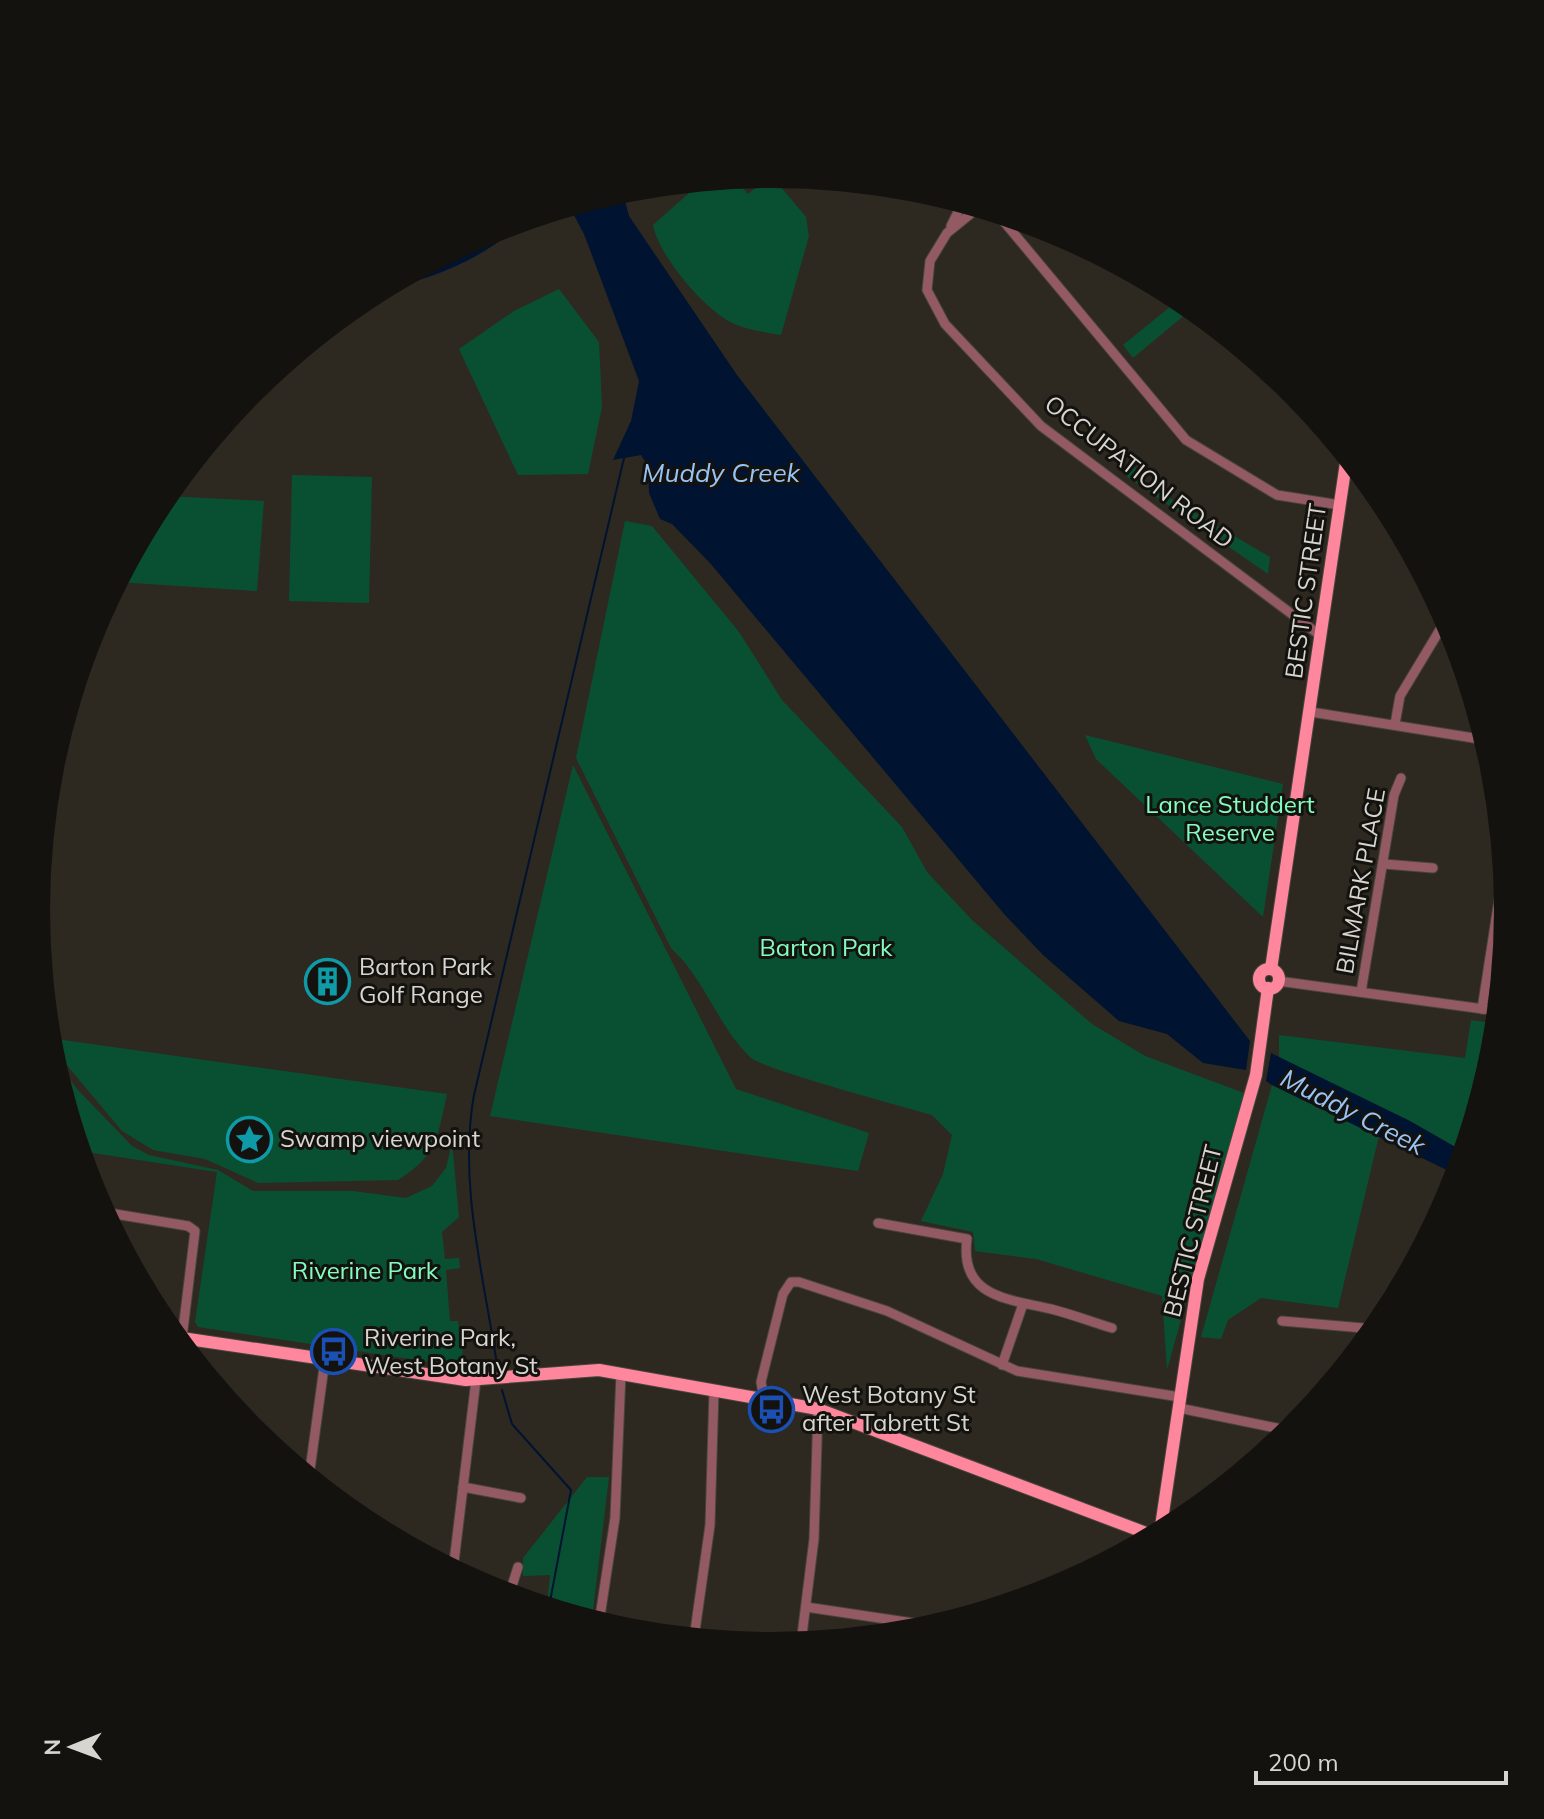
<svg xmlns="http://www.w3.org/2000/svg" width="1544" height="1819" font-family="Mulish,sans-serif">
<rect width="100%" height="100%" fill="#2d2920"/>
<!-- green -->
<g fill="#095033">
<path d="M771,175L806,217L809,236L781,335C765,332 747,330 732,323C704,309 659,256 653,225L704,180L734,177L748,194Z"/>
<polygon points="559,289 599,342 602,407 588,474 518,475 459,349 514,311"/>
<polygon points="1181,298 1193,308 1133,358 1123,345"/>
<polygon points="1133,465 1151,487 1270,557 1268,574 1122,473"/>
<polygon points="292,475 372,477 369,603 289,601"/>
<polygon points="164,496 264,501 257,591 117,582"/>
<path d="M625,521L652,526L739,632L782,700L902,827L927,872L972,920L1092,1024L1145,1056L1244,1093L1167,1370L1162,1296L1036,1259L975,1251L973,1232L921,1221L943,1174L952,1135L932,1115C905,1107 761,1069 750,1057C717,1025 705,979 671,948L576,758Z"/>
<polygon points="1085,735 1283,784 1263,917 1096,759"/>
<polygon points="573,765 736,1089 869,1133 858,1171 490,1116"/>
<polygon points="1471,1020 1493,1023 1488,1062 1491,1063 1464,1152 1410,1121 1279,1060 1279,1035 1465,1058"/>
<path d="M49,1038L447,1094C438,1135 437,1156 398,1180L258,1183L205,1159L153,1150L122,1131L49,1044Z"/>
<path d="M50,1052L77,1089L132,1146L149,1155L218,1170L253,1191H353L406,1198L432,1186L446,1168L452,1143L459,1217L442,1232L445,1259L459,1258L460,1268L446,1270L450,1321H458C460,1339 468,1351 457,1366L198,1327L195,1322L217,1172L80,1151Z"/>
<polygon points="1272,1085 1379,1136 1338,1308 1261,1298 1228,1320 1221,1339 1201,1337"/>
<polygon points="587,1477 609,1477 592,1619 547,1604 550,1575 523,1576 523,1558"/>
</g>
<!-- water -->
<g fill="#001330">
<polygon points="622,190 629,216 737,375 1250,1041 1246,1070 1203,1063 1167,1034 1119,1021 1043,955 1005,915 710,563 672,524 660,519 649,493 648,466 641,455 613,460 631,421 639,381 584,234 569,206"/>
<path d="M527,218C493,253 431,283 382,287L491,229Z"/>
<polygon points="1271,1053 1410,1121 1464,1152 1457,1175 1272,1085 1266,1081"/>
</g>
<g fill="none" stroke-linecap="round" stroke-linejoin="round">
<!-- stream -->
<g stroke="#001330" stroke-width="2">
<path d="M497,1365C484,1277 458,1183 474,1095L624,458"/>
<polyline points="502,1390 512,1424 571,1490 549,1607"/>
</g>
<defs>
<g id="minor">
<polyline points="979,207 947,233 930,261 927,290 945,324 1041,426 1321,636"/>
<polyline points="996,212 1186,440 1277,495 1340,505"/>
<polyline points="951,226 963,202"/>
<polyline points="1311,712 1486,740"/>
<polyline points="1395,724 1400,696 1447,618"/>
<polyline points="1384,864 1433,868"/>
<polyline points="1278,981 1498,1011"/>
<polyline points="1361,992 1394,795 1401,778"/>
<polyline points="1482,1009 1504,867"/>
<polyline points="103,1212 188,1226 195,1231 182,1338"/>
<path d="M878,1223L967,1239C959,1297 1008,1299 1051,1309C1071,1314 1092,1322 1112,1328"/>
<polyline points="1282,1321 1375,1329"/>
<polyline points="191,1356 194,1340"/>
<polyline points="1002,1365 1023,1304"/>
<polyline points="764,1399 761,1382 783,1294 791,1282 799,1282 887,1311 1017,1371 1180,1397"/>
<polyline points="1179,1408 1291,1431"/>
<polyline points="309,1477 325,1360"/>
<polyline points="463,1487 521,1498"/>
<polyline points="453,1570 476,1380"/>
<polyline points="509,1595 518,1567"/>
<polyline points="806,1607 933,1626"/>
<polyline points="599,1623 615,1518 621,1373"/>
<polyline points="694,1638 710,1525 714,1390"/>
<polyline points="801,1643 814,1539 818,1409"/>
</g>
<g id="major">
<polyline points="1271,969 1347,456"/>
<circle cx="1269" cy="979" r="10"/>
<polyline points="175,1337 466,1380 599,1370 818,1409 1154,1536"/>
<polyline points="1160,1533 1198,1279 1256,1075 1268,988"/>
</g>
</defs>
<!-- minor casing -->
<use href="#minor" stroke="#48453c" stroke-width="11"/>
<!-- major casing -->
<use href="#major" stroke="#48453c" stroke-width="14"/>
<!-- minor -->
<use href="#minor" stroke="#945a64" stroke-width="9"/>
<!-- major -->
<use href="#major" stroke="#fe879d" stroke-width="12"/>
</g>
<!-- icons -->
<defs>
<symbol id="building-ring" viewBox="-11 -11 22 22"><circle r="9.5" fill="#14120e" stroke="#0f9aa8" stroke-width="1.5"/><path d="M-4-6H4V6H1V3H-1V6H-4ZM-2.5-4.3h1.7v1.8h-1.7ZM.8-4.3h1.7v1.8H.8ZM-2.5-1h1.7V.8h-1.7ZM.8-1h1.7V.8H.8Z" fill="#0f9aa8"/></symbol>
<symbol id="sight-ring" viewBox="-11 -11 22 22"><circle r="9.5" fill="#14120e" stroke="#0f9aa8" stroke-width="1.5"/><path d="M0-6L1.8-2.2L6-1.7L2.9 1.2L3.7 5.4L0 3.3L-3.7 5.4L-2.9 1.2L-6-1.7L-1.8-2.2Z" fill="#0f9aa8"/></symbol>
<symbol id="bus-ring" viewBox="-11 -11 22 22"><circle r="9.5" fill="#14120e" stroke="#1a4fb4" stroke-width="1.5"/><path d="M-5-6H5V4H4V6H2V4H-2V6H-4V4H-5ZM-3.5-4V0h7V-4ZM-3.5 1.2v1.5H-2V1.2ZM2 1.2v1.5H3.5V1.2Z" fill="#1a4fb4"/></symbol>
</defs>
<g fill-rule="evenodd">
<use href="#building-ring" x="302" y="956" width="51" height="51"/>
<use href="#sight-ring" x="224" y="1114" width="51" height="51"/>
<use href="#bus-ring" x="308" y="1326" width="51" height="51"/>
<use href="#bus-ring" x="746" y="1384" width="51" height="51"/>
</g>
<g text-anchor="middle" stroke-width="6" stroke-linejoin="round" paint-order="stroke">
<!-- street labels -->
<g font-size="24" fill="#d7d5cf" stroke="#14120e">
<text transform="translate(1139 472) rotate(38)" y="8">OCCUPATION ROAD</text>
<text transform="translate(1306 591) rotate(-82)" y="8">BESTIC STREET</text>
<text transform="translate(1361 881) rotate(-80)" y="8">BILMARK PLACE</text>
<text transform="translate(1193 1231) rotate(-76)" y="8">BESTIC STREET</text>
</g>
<!-- park labels -->
<g font-size="24" fill="#83fdbf" stroke="#14120e">
<text x="1230" y="813">Lance Studdert<tspan x="1230" dy="28">Reserve</tspan></text>
<text x="826" y="956">Barton Park</text>
<text x="365" y="1279">Riverine Park</text>
</g>
<!-- poi labels -->
<g font-size="24" fill="#d7d5cf" stroke="#14120e" text-anchor="start">
<text x="359" y="975">Barton Park<tspan x="359" dy="28">Golf Range</tspan></text>
<text x="280" y="1147">Swamp viewpoint</text>
<text x="364" y="1346">Riverine Park,<tspan x="364" dy="28">West Botany St</tspan></text>
<text x="802" y="1403">West Botany St<tspan x="802" dy="28">after Tabrett St</tspan></text>
</g>
<!-- water labels -->
<g font-size="26" font-style="italic" fill="#98c3f5" stroke="#14120e">
<text x="721" y="482">Muddy Creek</text>
<text transform="translate(1353 1112) rotate(27)" y="9">Muddy Creek</text>
</g>
</g>
<!-- crop -->
<path d="M0 0H1544V1819H0ZM50 910a722 722 0 1 1 1444 0a722 722 0 1 1-1444 0Z" fill="#14120e" fill-rule="evenodd"/>
<!-- north arrow -->
<g transform="translate(72 1747) rotate(269)" stroke="#14120e" stroke-width="6" paint-order="stroke">
<path d="M0-6L14 30L0 20L-14 30Z" fill="#d7d5cf"/>
<text y="-12" font-size="22" font-weight="bold" text-anchor="middle" fill="#d7d5cf">N</text>
</g>
<!-- scale -->
<path d="M1256 1771v12h250v-12" fill="none" stroke="#d7d5cf" stroke-width="4"/>
<text x="1268" y="1771" font-size="24" fill="#d7d5cf" stroke="#14120e" stroke-width="6" paint-order="stroke">200 m</text>
</svg>
